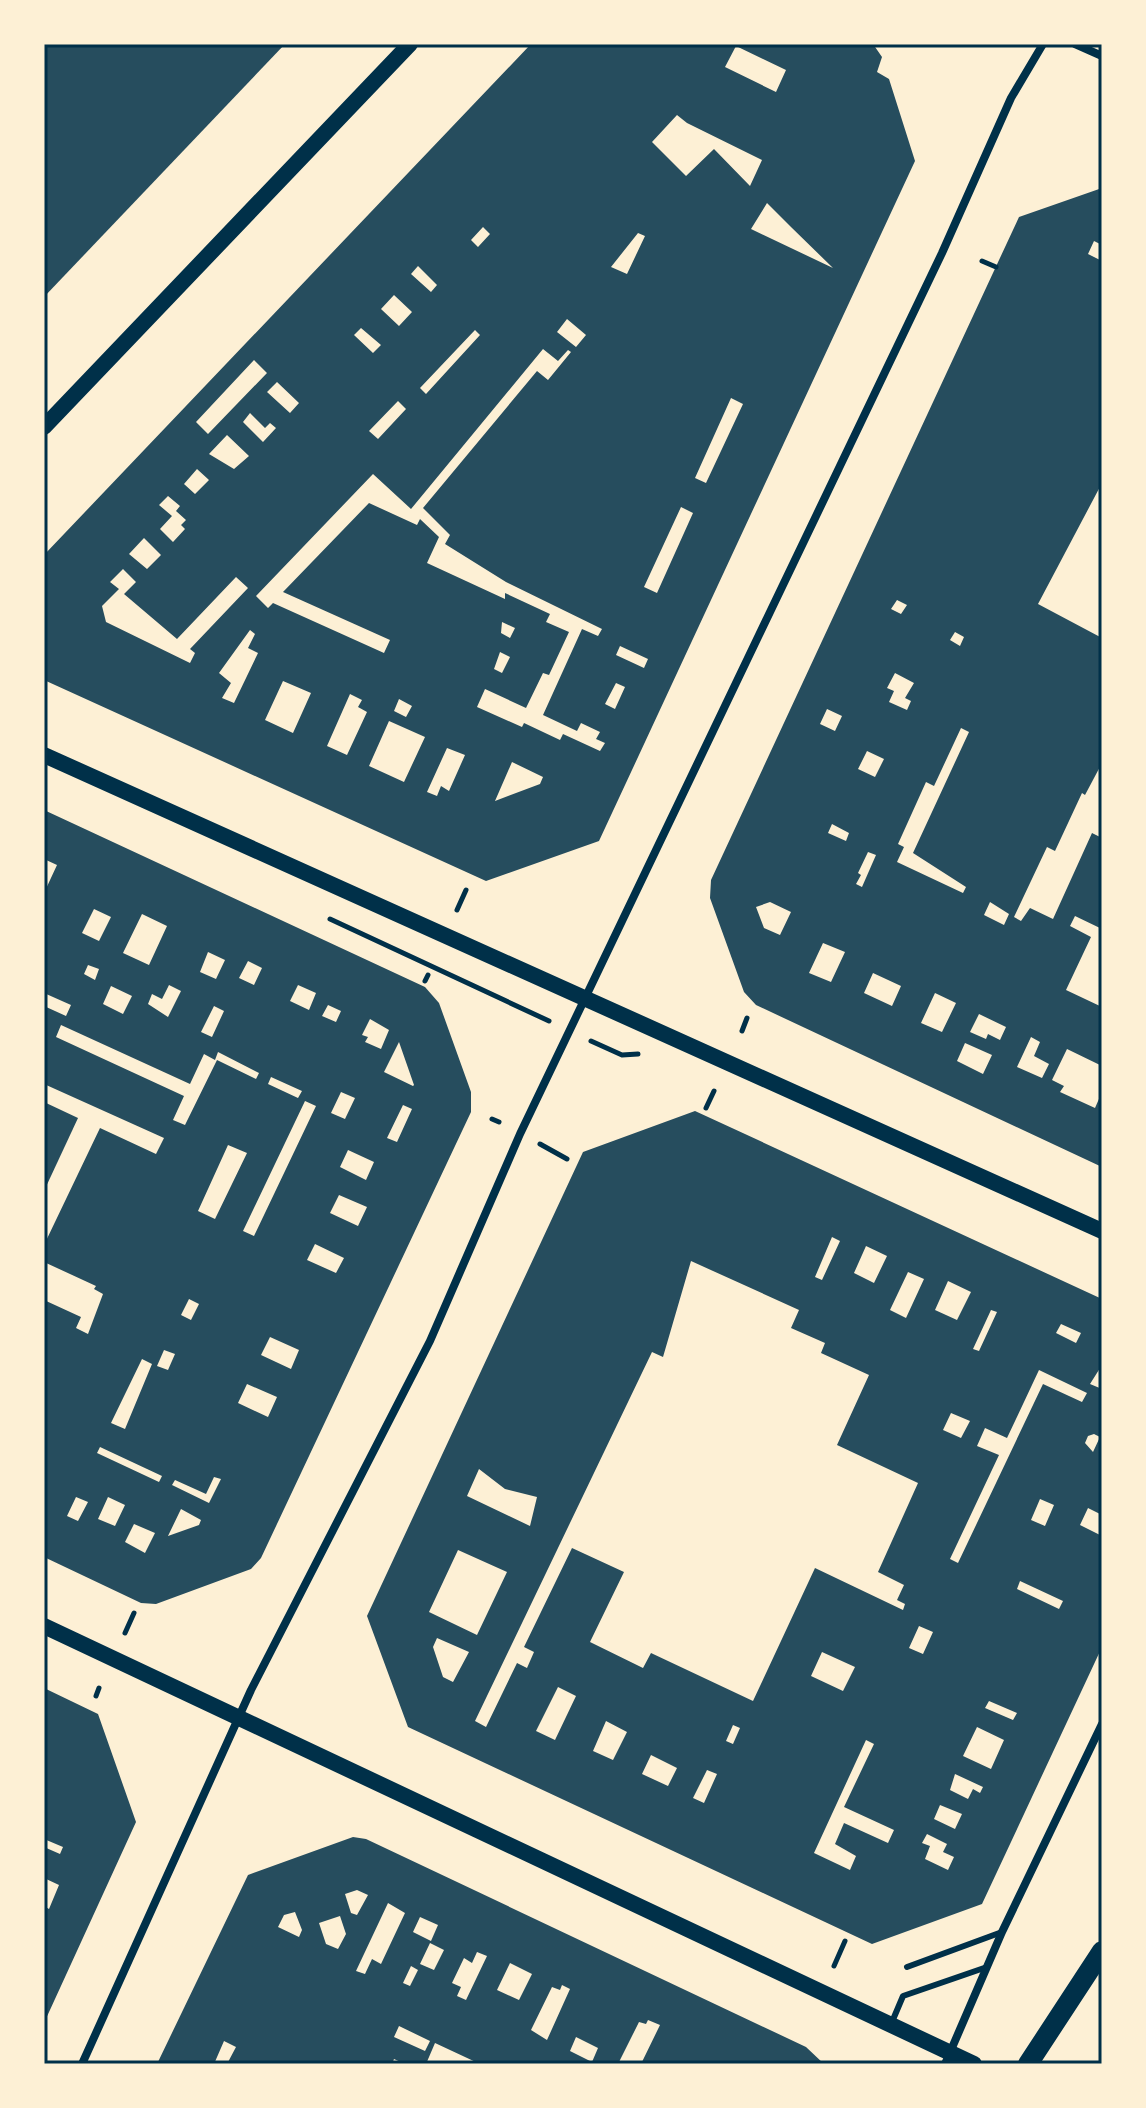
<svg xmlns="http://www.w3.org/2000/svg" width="1146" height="2108" font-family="Ubuntu,sans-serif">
<rect width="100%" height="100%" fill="#fdf0d5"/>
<!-- building -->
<g fill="#264d5e" fill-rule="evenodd">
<polygon points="44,44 285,44 44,297"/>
<path d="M531,44H873L882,57L877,72L889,79L915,161L599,841L486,881L44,680V555ZM736,46L786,70L776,92L725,67ZM677,115L687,123L762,160L750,186L714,149L686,176L652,142ZM767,203L791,227L833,268L751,229ZM483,227L490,234L478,247L471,240ZM638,233L645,236L627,274L611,267ZM418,266L437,285L431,292L411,274ZM394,295L412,312L399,326L381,309ZM567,319L586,335L576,347L557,332ZM361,328L381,345L373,353L354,335ZM475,330L480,335L426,394L420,388ZM543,349L558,361L568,350L571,352L548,380L537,371L423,508L450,535L445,544L506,582L602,629L598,636L582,629L543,715L577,731L581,723L600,732L596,739L605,743L600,751L563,734L560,740L524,723L522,727L477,707L485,689L526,708L543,673L549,675L569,632L546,622L550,614L505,593V599L427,563L439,537L420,519L417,525L369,503L283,592L390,640L384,653L273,603L268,608L256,596L373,474L411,509ZM254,360L267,373L208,434L196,422ZM277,382L299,403L290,413L267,392ZM731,398L743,404L706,483L695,478ZM398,401L406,409L378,439L369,431ZM250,413L265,428L270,423L276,428L263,442L243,422ZM227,435L249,456L234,469L209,454ZM197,469L209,480L195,494L184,484ZM168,496L180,506L176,511L186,520L181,525L185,529L173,542L160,529L172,516L159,505ZM681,507L693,513L657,593L644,587ZM144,538L161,555L147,569L129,554ZM123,569L136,582L124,594L177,639L236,577L248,588L190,649L195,653L190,663L106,622L102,606L119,589L110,582ZM502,622L515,628L510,638L501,633ZM250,630L255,634L248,648L258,653L234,703L222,698L231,683L219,673ZM620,646L648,659L644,668L616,655ZM500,652L510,657L502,673L494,669ZM283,681L311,693L293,733L265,720ZM616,683L625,687L615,709L605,704ZM350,694L362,700L358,707L367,712L347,755L327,746ZM399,699L412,706L406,717L394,711ZM389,721L425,737L404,782L369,766ZM447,748L465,755L449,791L441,786L437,796L427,792ZM512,762L543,777L540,784L495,801Z"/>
<path d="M1102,188V245L1094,241L1088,254L1102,261V483L1038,604L1102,638V763L1085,795L1082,793L1055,851L1047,847L1014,917L1021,921L1030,908L1053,919L1092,833L1102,838V929L1075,916L1070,926L1091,937L1066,990L1102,1007V1066L1067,1049L1052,1080L1064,1086L1060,1092L1095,1108L1102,1092V1167L756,1005L744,992L710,898L711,880L1019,217ZM897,600L907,605L901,614L891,609ZM955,632L964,637L960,646L950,640ZM895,673L914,683L905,698L911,701L907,710L889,702L894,691L887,688ZM827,709L842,716L835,731L820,724ZM961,728L969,732L913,853L966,887L963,893L897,862L904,847L898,844L926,782L934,786ZM867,751L884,759L875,777L858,769ZM832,824L849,833L846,841L828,833ZM868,852L876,855L862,887L856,884L861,875L858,873ZM770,902L791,912L780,935L764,928L756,907ZM990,902L1009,914L1004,925L984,915ZM823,943L845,952L831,982L809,973ZM873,973L901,986L892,1006L864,993ZM935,993L956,1003L942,1032L921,1023ZM979,1014L1006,1027L1000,1040L988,1034L986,1039L970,1032ZM1031,1037L1040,1042L1034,1056L1049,1064L1042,1078L1017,1067ZM965,1043L992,1055L983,1074L957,1061Z"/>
<path d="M44,810L425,987L439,1003L471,1092V1112L261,1558L251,1569L156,1604L141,1603L44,1557V1300L81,1317L76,1328L88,1334L103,1294L94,1289L96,1286L44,1262V1245L100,1128L156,1154L164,1138L44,1084V1006L66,1016L71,1005L44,993V893L57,865L44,859ZM94,909L111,917L99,941L82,933ZM142,914L167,926L149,965L123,953ZM208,952L225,960L216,979L200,972ZM248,961L262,968L254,985L239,978ZM88,965L99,969L95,980L84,974ZM169,985L181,991L168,1017L148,1004L152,994L162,999ZM298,985L316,993L309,1010L290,1001ZM111,986L132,996L123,1014L103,1004ZM328,1005L341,1011L336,1022L322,1016ZM214,1006L224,1011L212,1037L201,1032ZM370,1019L389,1030L381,1049L365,1042L368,1037L362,1035ZM61,1025L190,1084L204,1054L215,1060L218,1052L259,1073L256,1079L217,1060L185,1125L173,1120L184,1096L56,1037ZM399,1042L414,1085L413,1086L384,1072ZM271,1077L302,1091L298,1098L268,1084ZM341,1092L355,1098L345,1119L331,1113ZM305,1101L316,1106L254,1236L243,1231ZM403,1105L412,1109L397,1142L387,1138ZM228,1145L247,1153L215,1219L198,1211ZM348,1150L374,1162L366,1180L340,1167ZM339,1195L367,1207L358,1226L330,1213ZM315,1244L344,1258L336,1273L307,1260ZM189,1299L199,1304L191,1320L181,1315ZM270,1337L299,1350L291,1369L261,1355ZM164,1350L175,1354L168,1370L157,1366ZM142,1359L152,1364L125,1429L111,1423ZM247,1384L277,1397L268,1417L238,1403ZM100,1447L162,1476L159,1482L97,1453ZM214,1477L221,1479L209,1503L172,1485L175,1480L206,1494ZM76,1497L88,1502L78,1521L67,1516ZM108,1497L125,1505L115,1526L98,1519ZM181,1509L201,1520L199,1525L168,1536ZM134,1524L155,1533L145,1553L125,1542Z"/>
<polygon points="44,1102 78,1118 44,1191"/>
<path d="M695,1111L1102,1299V1365L1090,1384L1102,1389V1515L1088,1508L1080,1525L1102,1536V1647L982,1904L872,1944L408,1727L367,1616L583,1152ZM832,1237L840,1241L822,1280L815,1277ZM866,1246L887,1256L874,1283L854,1273ZM691,1261L799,1310L791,1328L825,1343L821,1353L869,1375L837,1445L918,1483L878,1572L904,1585L897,1600L905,1604L903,1610L815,1568L753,1701L651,1653L643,1668L590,1642L624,1572L572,1548L524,1647L534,1652L527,1668L517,1663L486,1727L475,1721L652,1352L663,1357ZM908,1272L924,1279L906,1318L890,1310ZM948,1281L971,1292L957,1320L935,1310ZM991,1310L997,1312L979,1351L973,1349ZM1061,1324L1081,1333L1076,1343L1056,1333ZM1039,1370L1087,1393L1082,1402L1043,1384L958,1563L950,1559L999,1455L977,1446L985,1428L1007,1438ZM951,1413L970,1421L961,1438L943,1430ZM1094,1434L1100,1437L1093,1452L1085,1443L1088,1436ZM479,1469L505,1489L537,1497L530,1526L467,1496ZM1040,1499L1054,1505L1045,1526L1031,1520ZM458,1550L507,1572L477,1635L429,1612ZM1020,1581L1063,1601L1059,1609L1017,1589ZM919,1626L933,1632L923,1654L909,1648ZM437,1638L469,1652L453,1682L443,1677L433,1647ZM822,1652L855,1667L843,1691L811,1676ZM558,1687L576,1696L555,1740L536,1731ZM989,1701L1017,1713L1013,1720L985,1708ZM606,1721L627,1732L613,1760L593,1751ZM733,1725L740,1728L733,1744L726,1741ZM977,1727L1004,1740L991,1769L963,1756ZM866,1740L874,1744L844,1807L894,1830L888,1843L844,1823L835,1844L856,1856L850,1870L814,1853ZM651,1755L677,1768L668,1786L642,1774ZM707,1770L717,1774L704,1803L693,1798ZM955,1774L983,1787L980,1793L973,1789L968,1799L950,1790ZM940,1805L962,1814L955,1829L934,1819ZM927,1834L947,1844L943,1852L954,1857L948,1870L925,1859L930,1846L922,1843Z"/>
<polygon points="44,1688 98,1714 136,1822 44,2023 44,1906 49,1909 59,1885 44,1878 44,1847 60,1854 63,1847 44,1839"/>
<path d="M353,1837L366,1839L806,2047L824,2064H641L660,2025L648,2020L646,2024L639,2022L618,2064H480L435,2043L426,2064H405L394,2059L392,2064H227L236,2047L224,2041L214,2064H157L248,1875ZM357,1890L368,1895L357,1915L351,1913L345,1894ZM388,1903L405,1913L381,1964L372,1959L365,1974L356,1971ZM295,1912L302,1930L299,1937L278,1927L284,1915ZM340,1916L346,1934L338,1949L326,1944L319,1923ZM420,1917L438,1925L431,1941L413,1932ZM430,1943L444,1950L434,1970L420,1964ZM477,1952L487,1956L466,2000L457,1996L461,1987L452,1983L464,1958L472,1963ZM510,1963L532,1974L519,2000L497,1990ZM411,1966L418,1970L410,1986L403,1983ZM562,1985L570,1989L547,2040L531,2030L552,1987L560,1990ZM399,2026L430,2041L425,2051L394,2037ZM576,2037L598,2048L592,2062L570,2051Z"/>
</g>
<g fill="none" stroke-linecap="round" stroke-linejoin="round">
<!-- path -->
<g stroke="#003049" stroke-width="5">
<polyline points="982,261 996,267"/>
<polyline points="457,910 466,890"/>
<polyline points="330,919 549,1021"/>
<polyline points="425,981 428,975"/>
<polyline points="742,1031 747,1018"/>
<polyline points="591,1041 622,1055 638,1054"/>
<polyline points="706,1108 714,1091"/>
<polyline points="492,1119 499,1122"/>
<polyline points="540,1144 567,1159"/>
<polyline points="125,1633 134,1613"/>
<polyline points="96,1696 99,1688"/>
<polyline points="834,1966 845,1941"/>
</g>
<!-- service -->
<g stroke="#003049" stroke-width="6">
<polyline points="907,1967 1002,1932"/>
<polyline points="892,2022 903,1996 987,1967"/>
</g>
<!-- minor -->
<g stroke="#003049" stroke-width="8">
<polyline points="1075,44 1102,56"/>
<polyline points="82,2064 251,1690 430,1341 520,1134 942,253 1011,98 1043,44"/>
<polyline points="945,2064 1002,1932 1102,1724"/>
</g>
<!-- secondary -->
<g stroke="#003049" stroke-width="16">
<polyline points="44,427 410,44"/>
<polyline points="44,755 1102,1231"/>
<polyline points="44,1626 974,2064"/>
</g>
<!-- primary -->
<polyline stroke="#003049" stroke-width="20" points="1028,2064 1102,1951"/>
</g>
<!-- border -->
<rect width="1146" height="2108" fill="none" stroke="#fdf0d5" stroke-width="92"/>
<rect x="46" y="46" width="1054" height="2016" fill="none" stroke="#003049" stroke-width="3"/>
</svg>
